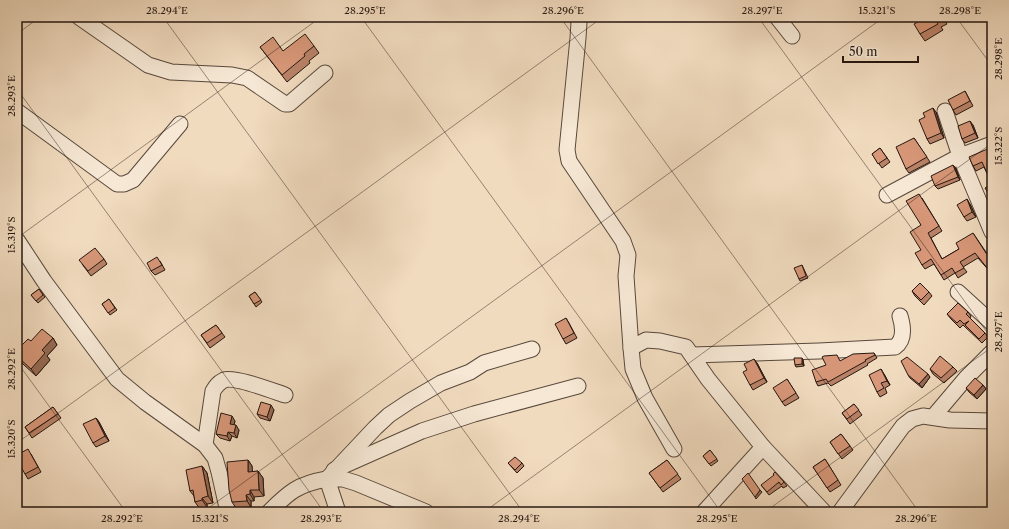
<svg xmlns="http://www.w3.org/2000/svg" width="1009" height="529" font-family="'Libre Caslon Text',serif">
<rect width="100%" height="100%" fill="#f1dbbf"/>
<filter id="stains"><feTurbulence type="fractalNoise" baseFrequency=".005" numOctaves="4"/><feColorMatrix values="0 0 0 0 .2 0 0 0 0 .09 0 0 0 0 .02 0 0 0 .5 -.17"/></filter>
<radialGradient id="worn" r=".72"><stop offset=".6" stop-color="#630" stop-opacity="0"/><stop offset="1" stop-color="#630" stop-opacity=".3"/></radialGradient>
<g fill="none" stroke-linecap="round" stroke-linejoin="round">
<defs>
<g id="minor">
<polyline points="79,17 148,65 171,72 232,75 247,78 285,104 289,104 325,73"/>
<polyline points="577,17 579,22 578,38 567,150 569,161 623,241 628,255 626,276 631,348 646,340 660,341 686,347 708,379 763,447 824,512"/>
<polyline points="777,17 792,36"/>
<polyline points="17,111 117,184 124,184 133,180 180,124"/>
<polyline points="945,111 960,156 992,232"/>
<polyline points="887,195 960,156 992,144"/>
<polyline points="17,240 44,281 117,379 145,402 205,445 215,458 219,472 228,512"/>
<polyline points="958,292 992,323"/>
<polyline points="631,348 633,369 645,398 674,449"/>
<path d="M692,355L819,351L895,347C905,340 903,326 900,316"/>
<polyline points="933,417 966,378 992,352"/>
<path d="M205,445L213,391C216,386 218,383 224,380C234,376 273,391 285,395"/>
<polyline points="334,470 422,431 474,414 578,386"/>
<polyline points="327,479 375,428 389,415 410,401 441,383 470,372 484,363 532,349"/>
<polyline points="327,479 343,479 356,483 426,512"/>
<path d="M269,512C289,492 298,484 327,479L338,512"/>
<polyline points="704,512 763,447"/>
<polyline points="840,512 903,426 912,419 923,416 950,420 992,421"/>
</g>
</defs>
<!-- minor casing -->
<use href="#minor" stroke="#58483c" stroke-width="17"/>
<!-- minor -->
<use href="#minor" stroke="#f6e8d5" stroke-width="15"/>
</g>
<!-- wall -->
<g fill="#b98267" stroke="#251711">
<polygon points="943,17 947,24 941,27 943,30 925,41 920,34 922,20"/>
<polygon points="314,46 319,53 309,61 310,63 287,82 260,47 283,51"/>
<polygon points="965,91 973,106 956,115 953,110"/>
<polygon points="936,112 944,138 930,144 927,139"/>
<polygon points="973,125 978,138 965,143 962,139"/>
<polygon points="914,138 930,162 909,173 906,169"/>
<polygon points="992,147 992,184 984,167 976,171 973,166"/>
<polygon points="880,148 890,162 882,168 872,154"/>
<polygon points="953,165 956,169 960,180 938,189 935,186"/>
<polygon points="922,198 942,231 931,238 942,259 959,249 973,233 988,255 992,261 992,274 978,258 963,267 967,272 958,278 955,273 944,280 934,264 925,269 922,265 921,225"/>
<polygon points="970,204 976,217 967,221 964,217"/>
<polygon points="104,259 107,264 91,276 82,264"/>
<polygon points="160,261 165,270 155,275 151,271"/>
<polygon points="802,265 808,278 800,281 799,279"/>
<polygon points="39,289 45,297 38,303 31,295"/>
<polygon points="912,291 929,292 932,296 924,305 915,296"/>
<polygon points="255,292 262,302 256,307 249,296"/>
<polygon points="109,299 117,310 110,315 102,304"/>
<polygon points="968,312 971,316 970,318 985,333 988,337 982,343 963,325 960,328 951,319 947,314"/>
<polygon points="566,318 569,323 577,338 566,344 563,339"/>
<polygon points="216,325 225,337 210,348 201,335"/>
<polygon points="53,338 57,345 47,356 50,360 36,376 23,364 18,357 21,354 18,349 31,341"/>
<polygon points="874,353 877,358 867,364 868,365 831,386 828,383 818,386 816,382"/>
<polygon points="803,360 804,366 796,367 795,365"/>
<polygon points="757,363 767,382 753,390 750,385"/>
<polygon points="953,367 957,371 944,383 933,374 930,369"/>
<polygon points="884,374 890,385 885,388 887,393 880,397 877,392"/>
<polygon points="908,375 930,377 922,388 910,378"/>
<polygon points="787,379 799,398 785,406 782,402"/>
<polygon points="983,385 986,389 977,399 969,392 966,388"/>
<polygon points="854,404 862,415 850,424 842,413"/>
<polygon points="53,407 61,418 32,438 25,427"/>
<polygon points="274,410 270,421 260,418 257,414"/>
<polygon points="96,418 99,422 109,441 96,447 93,443"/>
<polygon points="235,421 234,425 239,430 237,438 232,436 230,441 220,438 216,434"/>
<polygon points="841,434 853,450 842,459 830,442"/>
<polygon points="710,450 718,461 711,466 703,456"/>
<polygon points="31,454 41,472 28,479 25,474"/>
<polygon points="825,459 841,485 830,492 813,467"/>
<polygon points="248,460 252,466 252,472 258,471 263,478 264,496 254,497 254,501 251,501 251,507 236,508 232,502"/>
<polygon points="667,460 681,479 663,492 649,473"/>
<polygon points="508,463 522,463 524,466 517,473"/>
<polygon points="202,466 207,473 213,503 207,504 207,507 200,509 195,502 194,496 190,491"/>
<polygon points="784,482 787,486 783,488 782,486 769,495 761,485"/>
</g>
<!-- shaded-wall -->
<g fill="#966a54" stroke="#251711">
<polygon points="933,108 936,112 944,138 941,133"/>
<polygon points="970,121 973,125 978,138 975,133"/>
<polygon points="953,165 956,169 960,180 958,177"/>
<polygon points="967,199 970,204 976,217 972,212"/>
<polygon points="53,338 57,345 47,356 50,360 36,376 31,369 42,350"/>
<polygon points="802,358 803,360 804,366 802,364"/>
<polygon points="754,359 757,363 767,382 764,378"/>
<polygon points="881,369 884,374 890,385 887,381"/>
<polygon points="928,374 930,377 922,388 919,384"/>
<polygon points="983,385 986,389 977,399 974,395"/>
<polygon points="271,405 274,410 270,421 267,417"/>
<polygon points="232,416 235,421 233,428 230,424"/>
<polygon points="96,418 99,422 109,441 105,436"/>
<polygon points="236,425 239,430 237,438 234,433"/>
<polygon points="228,432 232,436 230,441 227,436"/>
<polygon points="248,460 252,466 253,478 248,472"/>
<polygon points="202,466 207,473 213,503 208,496"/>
<polygon points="258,471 263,478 264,496 259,490"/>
<polygon points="250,490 254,497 254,501 250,494"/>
<polygon points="760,490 762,492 756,499 755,497"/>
<polygon points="246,495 251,501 251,507 247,501"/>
<polygon points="202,498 207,504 207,507 202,500"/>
</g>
<!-- building -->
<g fill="#d79778" stroke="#251711">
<polygon points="921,17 942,17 936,20 938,24 920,34 914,24 922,20"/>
<polygon points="305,34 314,46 304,54 305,56 282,75 260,47 273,37 283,51"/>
<polygon points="965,91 970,101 953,110 948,100"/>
<polygon points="992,98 992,104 990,99"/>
<polygon points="933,108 941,133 927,139 919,120 925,117 923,113"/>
<polygon points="970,121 975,133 962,139 958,126"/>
<polygon points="914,138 927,157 906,169 896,147"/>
<polygon points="992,147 992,200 985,188 992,184 982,162 973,166 969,157"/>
<polygon points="880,148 887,158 878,164 872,154"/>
<polygon points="953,165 958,177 935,186 931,176"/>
<polygon points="919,194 939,226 928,233 942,259 959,249 956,243 973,233 986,253 992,261 992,274 975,253 960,262 964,268 955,273 952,268 941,275 931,259 922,265 915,253 921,250 910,232 921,225 906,201"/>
<polygon points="967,199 972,212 964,217 957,205"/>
<polygon points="95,248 104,259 88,271 79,260"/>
<polygon points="157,257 162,265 151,271 147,263"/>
<polygon points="802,265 806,276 799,279 794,268"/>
<polygon points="920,283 929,292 921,300 912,291"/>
<polygon points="39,289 43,295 36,301 31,295"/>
<polygon points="255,292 261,300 254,304 249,296"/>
<polygon points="109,299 115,308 108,313 102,304"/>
<polygon points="958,303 968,312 966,314 985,333 979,339 965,325 969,321 964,324 960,320 957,323 947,314"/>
<polygon points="566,318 574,333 563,339 555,324"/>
<polygon points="216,325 222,333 207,343 201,335"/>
<polygon points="42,329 53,338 42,350 45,353 31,369 18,357 22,353 18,349 28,339 31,341"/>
<polygon points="874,353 875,355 865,360 866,361 828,382 826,379 816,382 812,370 826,365 822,357 824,356 837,355 840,361 853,354"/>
<polygon points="940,356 953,367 941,378 930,369"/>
<polygon points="907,357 928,374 919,384 908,375 901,361"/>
<polygon points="794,358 802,358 802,364 795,365"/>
<polygon points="754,359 764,378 750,385 743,372 747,370 744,364"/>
<polygon points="881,369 887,381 881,383 884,388 877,392 869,375"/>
<polygon points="975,378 983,385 974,395 966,388"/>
<polygon points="787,379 796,393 782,402 773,388"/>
<polygon points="261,402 271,405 267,417 257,414"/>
<polygon points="854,404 859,410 847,419 842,413"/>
<polygon points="53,407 58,414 29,433 25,427"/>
<polygon points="221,413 232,416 230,424 236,425 234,433 228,432 227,436 216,434"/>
<polygon points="96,418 105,436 93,443 83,424"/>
<polygon points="841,434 850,446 838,454 830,442"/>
<polygon points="28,449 38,467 25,474 17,460 17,455"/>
<polygon points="710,450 717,459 709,464 703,456"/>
<polygon points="515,457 522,463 515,470 508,463"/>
<polygon points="825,459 838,480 827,488 813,467"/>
<polygon points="248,460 248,472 258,471 259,490 250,490 250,494 246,495 247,501 232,502 229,490 227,462"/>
<polygon points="667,460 678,474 660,488 649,473"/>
<polygon points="202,466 208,496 202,498 202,500 195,502 193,490 190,491 186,470"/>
<polygon points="775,472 784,482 781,485 779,482 767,492 761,485 774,475 773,474"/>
<polygon points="748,473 760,490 755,497 742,479"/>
<polygon points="712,508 715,512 709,512"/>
<polygon points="792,509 795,512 788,512"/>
</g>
<!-- ticks -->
<path fill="none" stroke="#251711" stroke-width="1" stroke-opacity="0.45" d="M163,17L523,512M361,17L721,512M560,17L919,512M758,17L992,339M956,17L992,66M17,34L40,17M17,89L324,512M17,238L321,17M17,362L126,512M17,443L603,17M203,512L884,17M484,512L992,143M765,512L992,347"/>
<!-- margin -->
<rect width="1009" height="529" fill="none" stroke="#f1dbbf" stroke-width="44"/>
<!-- scale -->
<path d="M843 56v6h75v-6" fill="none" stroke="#251711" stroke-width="2"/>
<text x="849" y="56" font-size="12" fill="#251711" stroke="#f6e8d5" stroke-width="3" paint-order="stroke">50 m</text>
<rect x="22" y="22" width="965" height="485" fill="none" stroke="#251711" stroke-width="1.5"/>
<g font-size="10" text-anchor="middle" fill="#251711">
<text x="167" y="14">28.294°E</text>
<text x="365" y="14">28.295°E</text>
<text x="563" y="14">28.296°E</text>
<text x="762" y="14">28.297°E</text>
<text x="877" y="14">15.321°S</text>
<text x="960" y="14">28.298°E</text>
<text transform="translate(998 59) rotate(-90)" y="4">28.298°E</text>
<text transform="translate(11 96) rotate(-90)" y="4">28.293°E</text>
<text transform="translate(998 146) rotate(-90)" y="4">15.322°S</text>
<text transform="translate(11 235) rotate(-90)" y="4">15.319°S</text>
<text transform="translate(998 332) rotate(-90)" y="4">28.297°E</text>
<text transform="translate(11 369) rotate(-90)" y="4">28.292°E</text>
<text transform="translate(11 439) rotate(-90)" y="4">15.320°S</text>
<text x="122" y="522">28.292°E</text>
<text x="210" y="522">15.321°S</text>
<text x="321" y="522">28.293°E</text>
<text x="519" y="522">28.294°E</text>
<text x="717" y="522">28.295°E</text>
<text x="916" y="522">28.296°E</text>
</g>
<rect width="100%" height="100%" filter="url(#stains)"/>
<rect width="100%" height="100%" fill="url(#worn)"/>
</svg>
